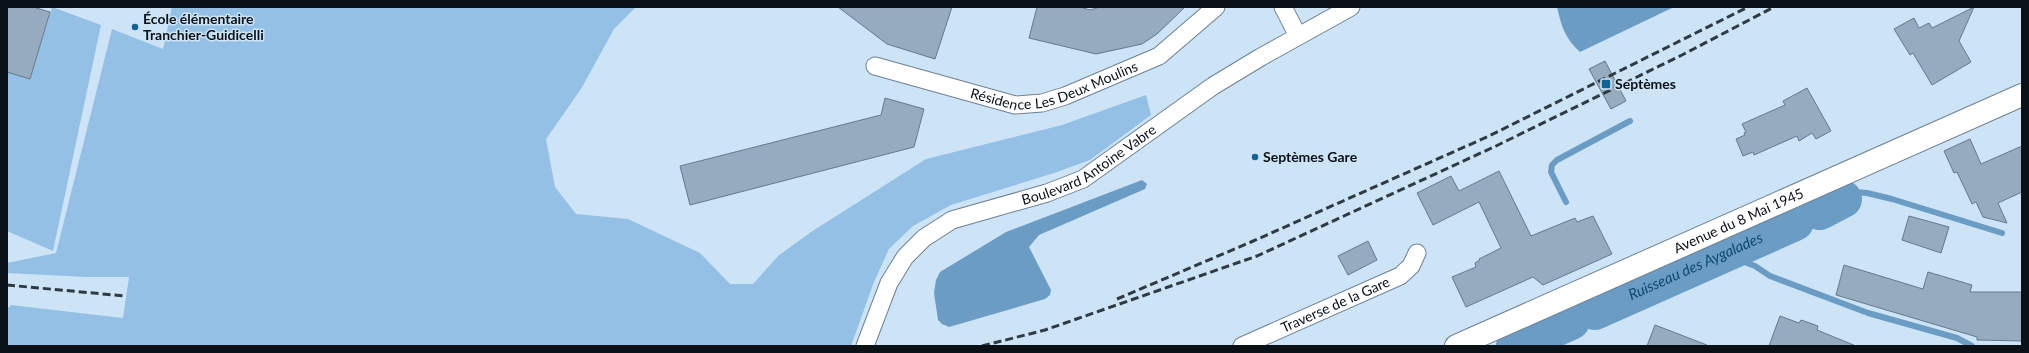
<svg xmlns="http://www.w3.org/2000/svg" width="2029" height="353" font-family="Lato,sans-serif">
<rect width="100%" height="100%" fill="#cde4f7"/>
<!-- green -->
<g fill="#93c0e4">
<polygon points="52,7 101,25 53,251 7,231 7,72 30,79"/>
<polygon points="172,7 636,7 614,29 581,89 546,139 555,187 576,214 628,219 700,253 730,284 753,284 778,256 811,232 926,159 1062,125 1146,95 1151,115 1090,160 1054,173 951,205 913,226 889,249 874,282 851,346 7,346 7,309 11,305 123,318 129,277 86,277 7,273 7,263 56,253 112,29 163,49"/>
</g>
<!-- water -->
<g fill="#6b9cc3">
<path d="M1557,7H1674L1580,52C1565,39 1561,25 1557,7Z"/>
<polygon points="1142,180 1147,184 1145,189 1039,235 1029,247 1051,290 1050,295 1045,299 949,327 942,324 938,320 934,293 936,280 940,272 1006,232"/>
</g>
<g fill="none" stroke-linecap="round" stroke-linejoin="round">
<!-- stream -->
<g stroke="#6b9cc3" stroke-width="6">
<polyline points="1855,192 1867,193 1892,199 2002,233"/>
<polyline points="1566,202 1551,172 1552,165 1557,160 1630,121"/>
<polyline points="1723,254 1755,266 1770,276 1868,313 1957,338 1972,346"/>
</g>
<!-- river -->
<g stroke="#6b9cc3" stroke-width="38">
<polyline points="1820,211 1843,199"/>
<path id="s1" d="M1595,311L1795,222"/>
<polyline points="1515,346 1571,321"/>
</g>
</g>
<!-- building -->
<g fill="#96abbe" stroke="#64798a">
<polygon points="7,7 33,7 50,12 30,79 7,72"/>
<polygon points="838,7 952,7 935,59 887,44"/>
<polygon points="1037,7 1080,7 1090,10 1100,7 1185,7 1157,34 1142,44 1096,54 1029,38"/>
<polygon points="1974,7 1959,41 1971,62 1932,85 1913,53 1910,55 1894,29 1914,18 1919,28 1929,23 1932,28"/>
<polygon points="1605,61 1626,101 1611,109 1589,69"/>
<polygon points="1807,88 1831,131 1816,139 1812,133 1799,141 1797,136 1754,155 1753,152 1743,156 1736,139 1745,135 1744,133 1746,132 1742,124 1785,105 1783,101"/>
<polygon points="885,98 924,109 914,147 690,205 680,166 881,115"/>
<polygon points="1970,139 1981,164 2022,146 2022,192 1998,203 2007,223 1983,217 1976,202 1972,204 1957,172 1954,173 1944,151"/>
<polygon points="1499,171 1531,236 1575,218 1577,222 1593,216 1612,254 1543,285 1533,277 1466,307 1452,277 1476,267 1475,263 1480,260 1479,259 1501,248 1479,202 1433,225 1417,193 1451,176 1459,191"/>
<polygon points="1909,216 1949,227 1941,253 1902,240"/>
<polygon points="1368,241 1377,260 1348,275 1338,256"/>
<polygon points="1844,265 1923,289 1928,272 1972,285 1970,292 2022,292 2022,341 1977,340 1977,337 1836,295"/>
<polygon points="1780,316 1799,323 1801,320 1818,326 1817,330 1856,346 1769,346"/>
<polygon points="1655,325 1707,345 1706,346 1647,346"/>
</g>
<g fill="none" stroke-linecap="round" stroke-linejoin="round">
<defs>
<g id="street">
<polyline points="1283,7 1298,36"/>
<path id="s2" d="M875,66L1015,105L1042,103L1065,96L1159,56L1216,7"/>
<path id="s3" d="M865,346L889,283L905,257L924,238L952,220L1047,193L1083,179L1213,86L1261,57L1351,7"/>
<path id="s4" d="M1242,346L1400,276L1411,266L1417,253"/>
</g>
<g id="secondary">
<path id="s5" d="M1456,346L2022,95"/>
</g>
</defs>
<!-- street casing -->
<use href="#street" stroke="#6d8193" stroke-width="19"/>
<!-- secondary casing -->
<use href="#secondary" stroke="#6d8193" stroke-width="24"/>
<!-- street -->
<use href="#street" stroke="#fff" stroke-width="17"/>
<!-- secondary -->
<use href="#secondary" stroke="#fff" stroke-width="22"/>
<!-- rail -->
<g stroke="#2f3a43" stroke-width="3" stroke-dasharray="8 4" stroke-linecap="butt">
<polyline points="7,285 124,296"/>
<polyline points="1117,299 1251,242 1489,136 1748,7"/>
<polyline points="982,346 1045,330 1257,256 1496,146 1682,55 1774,7"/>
</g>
</g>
<!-- markers -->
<g fill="#156396" stroke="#cde4f7" stroke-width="1.5">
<circle cx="135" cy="27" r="4"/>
<rect x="1601" y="79" width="10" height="10" rx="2"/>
<circle cx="1255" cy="157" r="4"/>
</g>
<g text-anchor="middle" stroke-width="3" stroke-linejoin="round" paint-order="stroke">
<!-- poi labels -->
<g font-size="14" font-weight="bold" fill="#091117" stroke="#cde4f7" text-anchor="start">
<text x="143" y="24">École élémentaire<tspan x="143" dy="16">Tranchier-Guidicelli</tspan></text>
<text x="1615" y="89">Septèmes</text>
<text x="1263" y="162">Septèmes Gare</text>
</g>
<!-- street labels -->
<g font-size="14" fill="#091117" stroke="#cde4f7">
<text dy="5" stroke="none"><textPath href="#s2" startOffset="187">Résidence Les Deux Moulins</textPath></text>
<text dy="5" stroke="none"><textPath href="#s3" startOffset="307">Boulevard Antoine Vabre</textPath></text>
<text dy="5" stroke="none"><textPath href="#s5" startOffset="309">Avenue du 8 Mai 1945</textPath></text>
<text dy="5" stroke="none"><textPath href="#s4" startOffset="102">Traverse de la Gare</textPath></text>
</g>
<!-- water labels -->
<g font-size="15" font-style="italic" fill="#0c486f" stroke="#cde4f7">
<text dy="5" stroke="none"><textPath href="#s1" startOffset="110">Ruisseau des Aygalades</textPath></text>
</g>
</g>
<!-- border -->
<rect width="2029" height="353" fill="none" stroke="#091117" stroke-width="16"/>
</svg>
